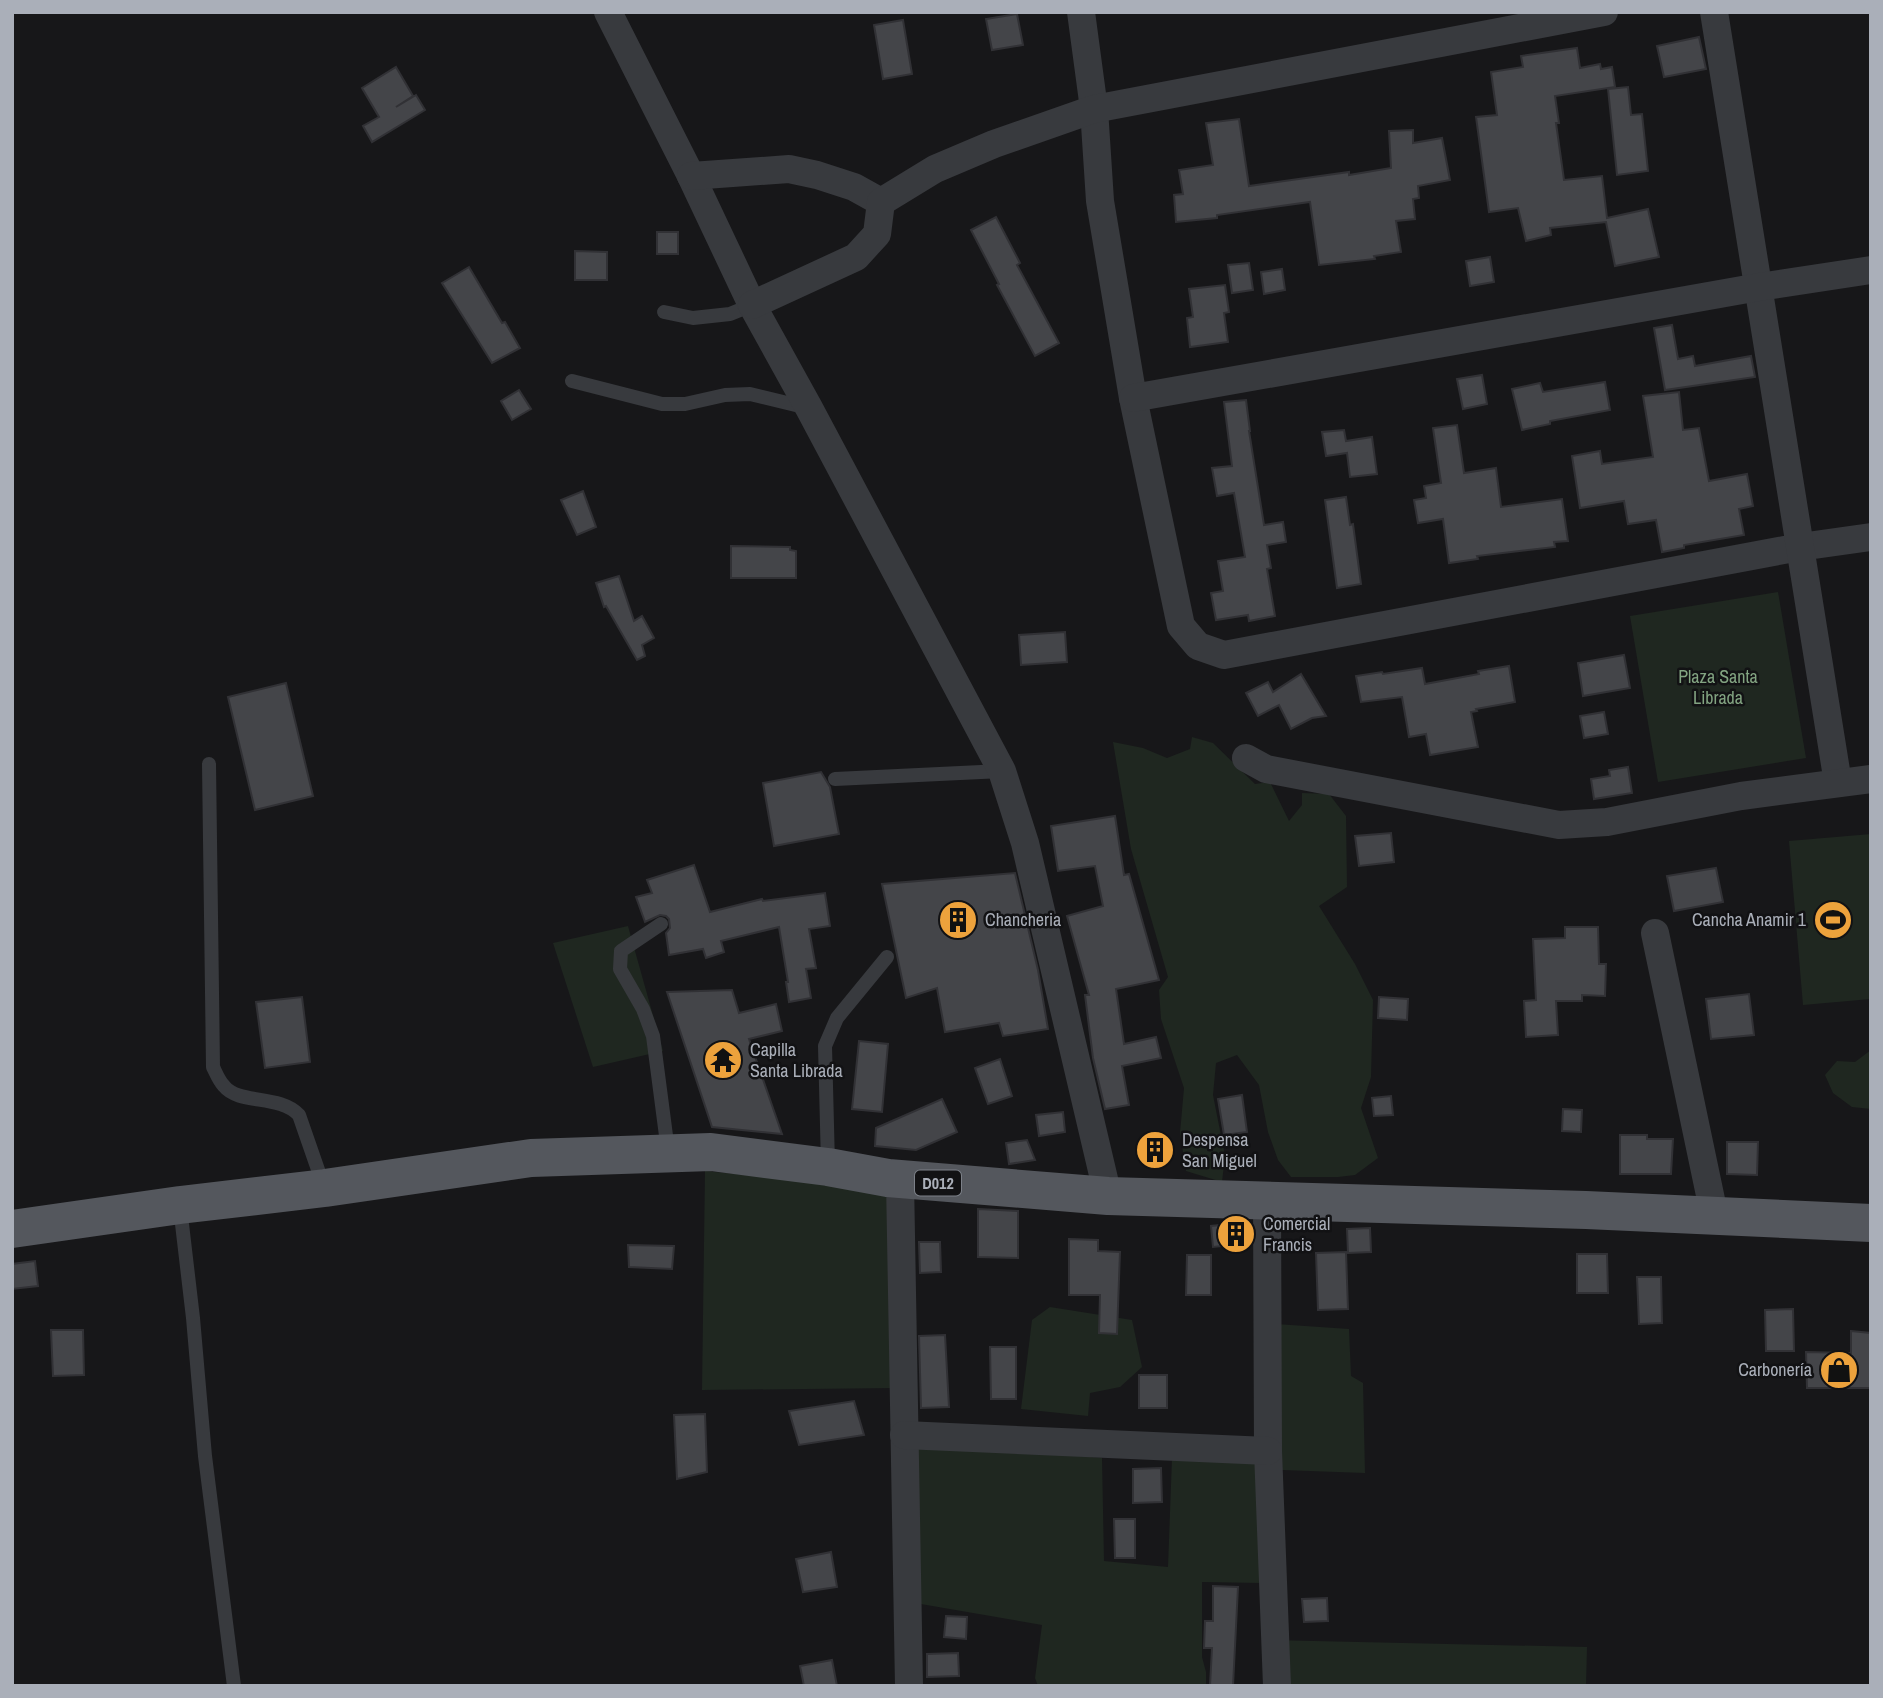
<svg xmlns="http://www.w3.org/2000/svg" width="1883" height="1698" font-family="'Archivo Narrow',sans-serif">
<rect width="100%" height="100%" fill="#171719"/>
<!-- green -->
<g fill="#1f2720">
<polygon points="1778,592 1806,758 1658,782 1630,616"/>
<polygon points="1192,737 1213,743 1255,784 1270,782 1289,821 1302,805 1302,793 1329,794 1346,816 1347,887 1319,906 1355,964 1373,1000 1371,1077 1361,1108 1378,1158 1355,1175 1338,1177 1291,1177 1278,1160 1268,1132 1259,1085 1237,1055 1216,1063 1213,1095 1225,1156 1222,1182 1186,1171 1180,1133 1184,1088 1161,1019 1159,990 1168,977 1131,849 1113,742 1143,748 1167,758 1190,749"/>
<polygon points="1871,834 1871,999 1803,1005 1789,841"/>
<polygon points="628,926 663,1051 593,1067 553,943"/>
<polygon points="1871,1050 1871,1109 1852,1107 1833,1093 1825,1075 1837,1061 1855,1062"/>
<polygon points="705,1171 891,1189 896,1388 702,1390"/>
<polygon points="1050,1307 1132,1320 1142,1367 1120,1387 1090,1393 1088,1416 1021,1409 1032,1320"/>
<polygon points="1276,1324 1349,1329 1351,1376 1363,1383 1365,1473 1282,1470"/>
<polygon points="913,1442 1102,1458 1104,1561 1168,1567 1172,1458 1264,1460 1261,1583 1202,1582 1202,1657 1206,1672 1206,1686 1038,1686 1035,1678 1042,1625 915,1603"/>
<polygon points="1270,1640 1587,1647 1586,1686 1271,1686"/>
</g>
<!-- building -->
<g fill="#444549" stroke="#313135" stroke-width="2">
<polygon points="1017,14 1023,45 992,50 986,19"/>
<polygon points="903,20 912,74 883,79 874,25"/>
<polygon points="1699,37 1706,69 1664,77 1657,46"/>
<polygon points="1577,48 1580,68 1600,64 1601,69 1612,67 1615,87 1555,96 1559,123 1556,123 1564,180 1602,176 1607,218 1648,209 1659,257 1615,266 1606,222 1550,228 1551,235 1526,241 1518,208 1489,212 1476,117 1497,115 1491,72 1523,67 1521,56"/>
<polygon points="396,67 413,96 396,107 416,95 425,110 372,142 363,126 379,117 362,88"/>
<polygon points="1628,87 1631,115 1642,114 1648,171 1617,175 1608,89"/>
<polygon points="1239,119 1249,186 1349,172 1349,175 1391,168 1389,131 1413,130 1413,143 1442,138 1450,180 1418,186 1419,198 1413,199 1415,219 1396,221 1401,252 1374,256 1375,259 1319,265 1310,202 1217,215 1217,218 1176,222 1174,195 1183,194 1179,170 1213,165 1206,123"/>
<polygon points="996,217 1020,263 1017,265 1059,343 1035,356 997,285 999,284 971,230"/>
<rect x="657" y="232" width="21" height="22"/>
<polygon points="575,251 607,252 607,280 575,280"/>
<polygon points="1490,257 1494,282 1470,286 1466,261"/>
<polygon points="1249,263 1253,290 1232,293 1228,265"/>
<polygon points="469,267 502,323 505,322 520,348 492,363 442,283"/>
<polygon points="1282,269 1285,290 1264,294 1261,272"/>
<polygon points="1225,285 1229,312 1224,313 1228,342 1190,347 1187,318 1193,317 1189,289"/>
<polygon points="1672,325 1678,359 1693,356 1695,366 1751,356 1755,377 1665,390 1654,328"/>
<polygon points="1482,375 1487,404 1463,409 1457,379"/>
<polygon points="1605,382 1610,410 1550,421 1550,424 1522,430 1512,389 1540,383 1543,392"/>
<polygon points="519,390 531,409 512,420 501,401"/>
<polygon points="1679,392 1683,430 1699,428 1709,481 1747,474 1753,506 1739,509 1744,535 1684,545 1684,548 1662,552 1656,520 1628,524 1624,501 1580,508 1572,456 1600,451 1602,464 1653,457 1643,396"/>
<polygon points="1246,400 1250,431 1249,431 1264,525 1283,522 1286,542 1267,545 1271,568 1267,569 1275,616 1249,621 1248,615 1216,620 1211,593 1223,591 1218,561 1245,557 1234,493 1217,496 1212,468 1232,466 1224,402"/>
<polygon points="1457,425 1464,473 1496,468 1501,507 1562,499 1568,541 1554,542 1555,547 1477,556 1478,559 1449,563 1443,519 1418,523 1414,500 1426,498 1424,486 1441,483 1433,428"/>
<polygon points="1344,430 1346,441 1372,437 1377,474 1350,477 1347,453 1326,456 1322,432"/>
<polygon points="583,491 596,527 577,535 561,500"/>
<polygon points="1346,497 1350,525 1353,524 1361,584 1337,588 1325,500"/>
<polygon points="731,546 790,547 790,550 796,551 796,578 731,578"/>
<polygon points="619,576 634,621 642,616 654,638 642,645 645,656 637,660 606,606 604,607 596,583"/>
<polygon points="1065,632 1067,662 1021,665 1019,635"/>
<polygon points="1624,655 1630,688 1583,696 1578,663"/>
<polygon points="1509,666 1515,702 1476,709 1477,711 1471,712 1478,747 1430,755 1426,734 1409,737 1402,697 1361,702 1356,676 1382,672 1383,674 1422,668 1425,684 1479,674 1478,671"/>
<polygon points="1301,674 1326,716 1312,718 1291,729 1279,705 1258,716 1246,693 1268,682 1273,692"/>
<polygon points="286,683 313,796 255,810 228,697"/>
<polygon points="1604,712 1608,734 1584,738 1580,716"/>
<polygon points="1628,767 1632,793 1594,799 1591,779 1610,776 1609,770"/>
<polygon points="821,772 830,787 839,834 774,846 763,783"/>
<polygon points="1115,816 1124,875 1129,874 1159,980 1116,989 1124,1044 1156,1037 1161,1058 1122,1066 1129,1105 1105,1109 1093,1058 1085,995 1089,995 1067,916 1103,906 1095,866 1058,871 1051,826"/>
<polygon points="1391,833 1394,862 1359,866 1355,836"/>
<polygon points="694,865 710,912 762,899 763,901 825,893 830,926 809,929 816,968 806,969 811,998 789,1002 786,982 788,982 779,927 721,941 724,952 706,958 703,949 669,955 666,933 670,928 669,919 666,916 660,915 645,922 636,897 652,893 647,880"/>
<polygon points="1716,868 1723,902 1674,911 1667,876"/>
<polygon points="1015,873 1038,970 1048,1029 1003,1036 999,1023 945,1032 937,988 906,998 882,884"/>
<polygon points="1565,927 1598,927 1599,964 1606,964 1605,996 1582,995 1582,1001 1556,1001 1558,1035 1526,1037 1524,1001 1536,1000 1533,939 1565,938"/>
<polygon points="732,990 739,1013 776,1004 782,1031 749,1039 782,1134 712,1127 667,992"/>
<polygon points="1749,994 1754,1035 1711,1039 1706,999"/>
<polygon points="302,997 310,1062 265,1068 256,1002"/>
<polygon points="1379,997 1408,999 1407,1020 1378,1018"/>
<polygon points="859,1041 888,1044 882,1112 852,1109"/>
<polygon points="1000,1059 1012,1096 988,1104 975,1068"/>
<polygon points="1242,1095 1247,1132 1224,1135 1218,1099"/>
<polygon points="1391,1096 1393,1115 1374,1116 1372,1098"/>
<polygon points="942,1099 957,1132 916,1150 875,1146 876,1128"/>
<polygon points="1563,1109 1582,1110 1581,1132 1562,1131"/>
<polygon points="1063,1112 1065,1132 1039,1136 1036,1115"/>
<polygon points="1620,1135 1647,1135 1647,1139 1673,1139 1671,1174 1620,1174"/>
<polygon points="1027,1140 1035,1160 1009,1164 1006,1143"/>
<polygon points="1727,1142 1758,1142 1757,1175 1727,1174"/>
<polygon points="978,1209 1018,1211 1018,1258 978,1257"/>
<polygon points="1250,1222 1251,1243 1213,1247 1211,1226"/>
<polygon points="1370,1228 1371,1252 1348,1253 1347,1229"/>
<polygon points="1069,1239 1098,1240 1098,1251 1120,1252 1117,1334 1099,1333 1100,1295 1069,1295"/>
<polygon points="919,1242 940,1242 941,1272 920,1273"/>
<polygon points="628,1245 674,1246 672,1269 629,1267"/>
<polygon points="1346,1252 1348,1309 1318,1310 1316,1253"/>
<polygon points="1577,1254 1607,1254 1608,1293 1577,1293"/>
<polygon points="1187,1255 1211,1255 1211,1295 1186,1295"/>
<polygon points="35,1261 38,1286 12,1289 12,1264"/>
<polygon points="1637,1277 1661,1277 1662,1323 1639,1324"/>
<polygon points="1793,1309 1794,1351 1766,1351 1765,1310"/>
<polygon points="51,1330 83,1330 84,1375 53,1376"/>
<polygon points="1851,1331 1871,1333 1871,1388 1807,1388 1806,1352 1851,1353"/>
<polygon points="945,1335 949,1407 921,1408 919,1336"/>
<polygon points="990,1347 1016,1347 1016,1399 991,1399"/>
<rect x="1139" y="1375" width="28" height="33"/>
<polygon points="854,1401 864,1435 799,1445 789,1411"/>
<polygon points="705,1414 707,1472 677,1479 674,1415"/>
<polygon points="1161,1468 1162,1502 1133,1503 1133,1469"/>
<polygon points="1114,1519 1135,1519 1135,1558 1115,1558"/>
<polygon points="831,1552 837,1587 803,1592 796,1559"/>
<polygon points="1213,1586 1238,1587 1233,1686 1210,1686 1212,1648 1204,1648 1205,1621 1213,1621"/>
<polygon points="1327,1598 1328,1621 1304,1622 1302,1599"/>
<polygon points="946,1616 967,1617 966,1639 944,1637"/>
<polygon points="958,1653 959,1676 927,1677 927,1654"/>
<polygon points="832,1660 837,1686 804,1686 800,1666"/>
</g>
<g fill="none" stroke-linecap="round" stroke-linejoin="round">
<!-- service -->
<g stroke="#383a3e" stroke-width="14">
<polyline points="664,312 693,318 730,314 752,305"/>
<polyline points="572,381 662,404 685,404 725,395 750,394 808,408"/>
<path d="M209,764L213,1067C216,1073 219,1081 224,1086C239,1105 279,1094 299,1115L324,1187"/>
<polyline points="835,779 1002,771"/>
<polyline points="661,924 621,951 620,969 643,1009 653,1036 668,1151"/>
<polyline points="828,1165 825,1046 837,1018 887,957"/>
<polyline points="180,1207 193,1318 205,1456 234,1686"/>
</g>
<!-- minor -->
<g stroke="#383a3e" stroke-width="28">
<polyline points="608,12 691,176 752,305 809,408 1002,771 1025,843 1108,1196"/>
<polyline points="1081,12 1094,109 1100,201 1133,398 1181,626 1198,646 1224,655 1800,547 1871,537"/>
<polyline points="1714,12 1838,783"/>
<polyline points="691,176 789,169 817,175 854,187 881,202"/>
<polyline points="752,305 856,257 877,234 881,202 935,169 994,144 1094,109 1604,12"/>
<polyline points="1133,398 1759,287 1871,270"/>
<polyline points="1246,758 1266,769 1559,825 1607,822 1741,796 1871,779"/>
<polyline points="1655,933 1714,1214"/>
<polyline points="900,1180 909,1686"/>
<polyline points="1267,1201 1268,1451 1277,1686"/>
<polyline points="904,1435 1268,1451"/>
</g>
<!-- primary -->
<polyline stroke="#54575d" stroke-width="38" points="12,1229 180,1205 325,1188 531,1158 711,1152 828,1167 888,1178 1108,1196 1586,1210 1871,1223"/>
</g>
<!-- icons -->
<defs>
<symbol id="building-disc" viewBox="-11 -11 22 22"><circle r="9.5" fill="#eda23c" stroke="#121214"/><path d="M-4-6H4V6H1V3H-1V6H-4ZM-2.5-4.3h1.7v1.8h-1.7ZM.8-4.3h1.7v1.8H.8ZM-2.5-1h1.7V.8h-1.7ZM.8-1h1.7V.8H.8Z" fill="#111"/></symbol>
<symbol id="stadium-disc" viewBox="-11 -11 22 22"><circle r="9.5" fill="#eda23c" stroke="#121214"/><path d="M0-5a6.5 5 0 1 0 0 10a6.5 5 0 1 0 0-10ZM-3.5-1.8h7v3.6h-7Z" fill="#111"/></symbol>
<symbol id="temple-disc" viewBox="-11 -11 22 22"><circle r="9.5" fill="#eda23c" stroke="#121214"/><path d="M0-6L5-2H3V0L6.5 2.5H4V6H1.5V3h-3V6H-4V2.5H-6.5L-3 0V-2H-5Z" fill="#111"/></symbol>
<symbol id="shop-disc" viewBox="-11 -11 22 22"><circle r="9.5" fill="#eda23c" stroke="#121214"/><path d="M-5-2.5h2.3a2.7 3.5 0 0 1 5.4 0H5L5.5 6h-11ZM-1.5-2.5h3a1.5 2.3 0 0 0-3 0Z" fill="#111"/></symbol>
</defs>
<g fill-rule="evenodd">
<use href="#building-disc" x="936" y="898" width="44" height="44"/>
<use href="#stadium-disc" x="1811" y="898" width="44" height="44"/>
<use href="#temple-disc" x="701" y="1038" width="44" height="44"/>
<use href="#building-disc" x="1133" y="1128" width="44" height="44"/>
<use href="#building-disc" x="1214" y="1212" width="44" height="44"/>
<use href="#shop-disc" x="1817" y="1348" width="44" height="44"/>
</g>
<g text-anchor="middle" stroke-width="5" stroke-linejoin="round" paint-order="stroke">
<!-- shield labels -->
<rect fill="#121214" stroke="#7c8088" stroke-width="2" x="915" y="1170.5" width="46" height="25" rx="5"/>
<g font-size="16" font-weight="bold" fill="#aaafb9">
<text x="938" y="1189">D012</text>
</g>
<!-- park labels -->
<g font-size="18" fill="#82a381" stroke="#121214">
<text x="1718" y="683">Plaza Santa<tspan x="1718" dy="21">Librada</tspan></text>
</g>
<!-- poi labels -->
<g font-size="18" fill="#aaafb9" stroke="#121214" text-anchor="start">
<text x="985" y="926">Chancheria</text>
<text x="1806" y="926" text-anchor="end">Cancha Anamir 1</text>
<text x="750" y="1056">Capilla<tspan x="750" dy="21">Santa Librada</tspan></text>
<text x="1182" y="1146">Despensa<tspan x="1182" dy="21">San Miguel</tspan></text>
<text x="1263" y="1230">Comercial<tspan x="1263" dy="21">Francis</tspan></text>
<text x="1812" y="1376" text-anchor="end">Carbonería</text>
</g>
</g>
<!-- border -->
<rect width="1883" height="1698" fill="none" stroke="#aaafb9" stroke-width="28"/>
</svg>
